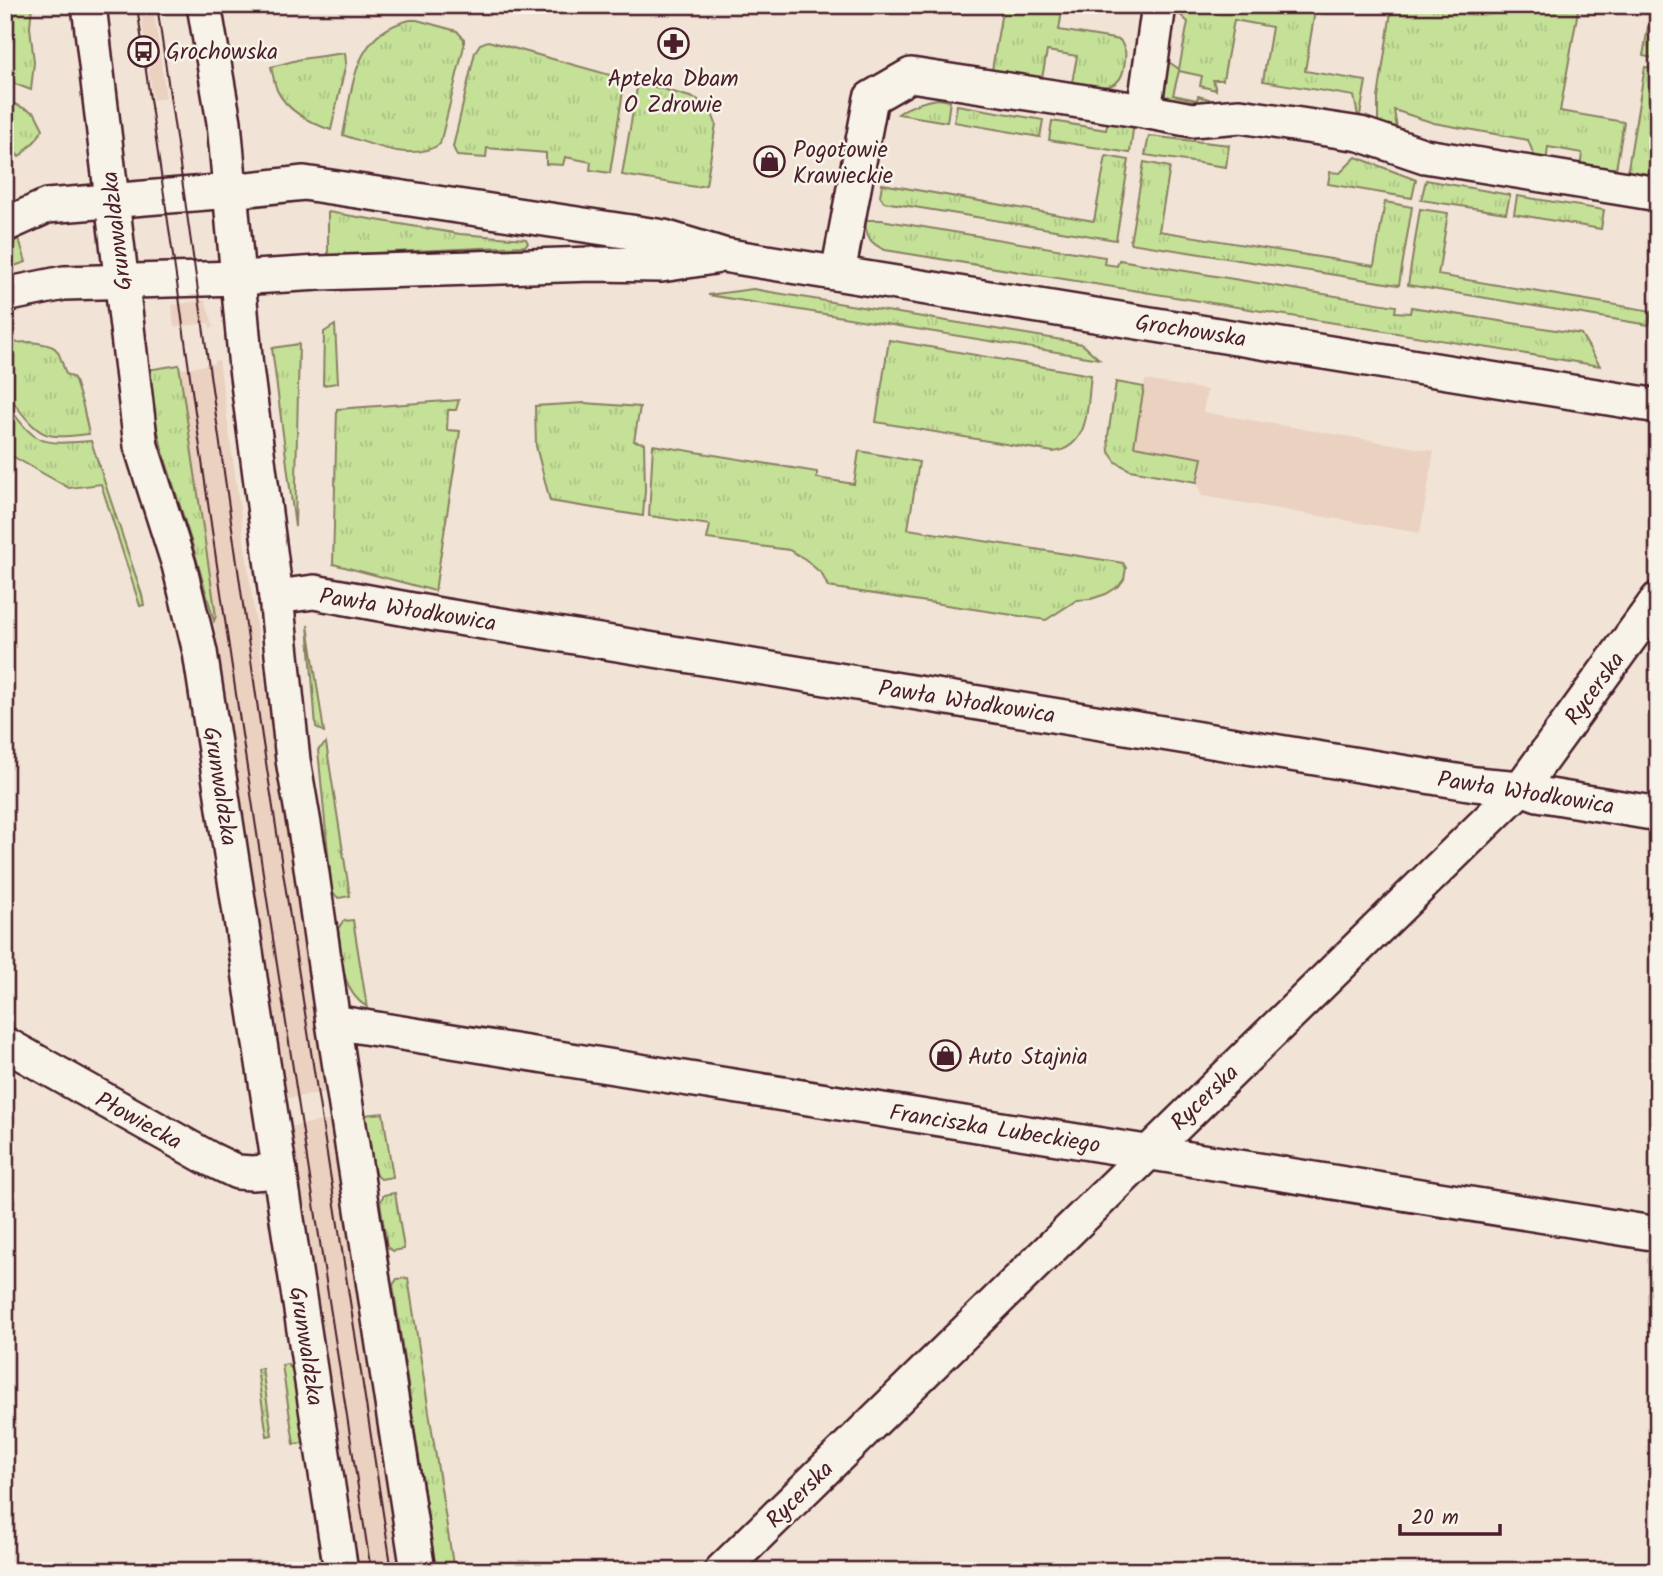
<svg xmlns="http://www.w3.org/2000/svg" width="1663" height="1576" font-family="Kalam,sans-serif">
<defs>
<pattern id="grass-tufts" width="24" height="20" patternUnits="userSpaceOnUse" patternTransform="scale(1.75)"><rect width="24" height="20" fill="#c5e198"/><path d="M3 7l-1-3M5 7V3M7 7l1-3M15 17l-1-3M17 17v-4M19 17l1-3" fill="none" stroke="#abc183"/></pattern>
</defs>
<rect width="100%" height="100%" fill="#f1e4d6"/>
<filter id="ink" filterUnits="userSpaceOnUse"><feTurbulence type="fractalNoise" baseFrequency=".0143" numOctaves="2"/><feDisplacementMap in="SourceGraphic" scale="14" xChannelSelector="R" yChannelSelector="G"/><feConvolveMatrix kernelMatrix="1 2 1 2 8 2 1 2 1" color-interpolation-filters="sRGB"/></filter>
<g filter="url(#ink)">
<!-- built -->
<g fill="#ead1c0">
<polygon points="140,5 153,5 166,98 153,100"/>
<polygon points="205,300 214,327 210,328 209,323 174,327 172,305"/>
<polygon points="219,360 255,618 327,1092 288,1098 214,621 216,616 180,369 214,364 214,361"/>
<polygon points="1145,380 1207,390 1203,412 1434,451 1420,533 1202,496 1197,482 1202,458 1134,446"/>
<polygon points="331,1120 370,1372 400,1571 361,1571 292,1126"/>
</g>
<!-- grass -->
<g fill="url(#grass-tufts)" stroke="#888062" stroke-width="2">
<polygon points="5,5 32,5 30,27 34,62 31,90 5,80"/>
<path d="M1003,5H1063L1059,30L1120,40C1127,52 1126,54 1124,67C1120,95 1093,86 1072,83L1077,56L1047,51L1042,78L992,70Z"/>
<polygon points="1170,5 1316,5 1305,71 1366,81 1359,121 1354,96 1263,81 1272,27 1234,20 1223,80 1213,80 1216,90 1200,86 1202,76 1179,71 1173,95 1197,100 1198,96 1209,99 1207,108 1171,106 1159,95 1156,53 1179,69 1188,22"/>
<polygon points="1392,5 1579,5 1560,111 1624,122 1615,175 1580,169 1582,153 1548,147 1546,164 1537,163 1528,140 1434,123 1394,110 1398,135 1378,128 1378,98"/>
<path d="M410,20H417L457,31L464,39V46L440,144C413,163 371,144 343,135C353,86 353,33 410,20Z"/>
<polygon points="1648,27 1658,29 1658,59 1643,56"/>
<polygon points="488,41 621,78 624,85 610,173 590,170 591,162 565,157 563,165 546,164 546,153 487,148 486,158 457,156 453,147 475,52 480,44"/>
<path d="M345,53L346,63L331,130C310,123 286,110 277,90C274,83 273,74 271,67L301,59Z"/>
<polygon points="1645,67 1658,69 1658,184 1626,180"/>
<polygon points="645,84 697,99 713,116 716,124 706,185 696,187 622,175 637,88 639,85"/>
<path d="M938,99L950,101L947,122L898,114C910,105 923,101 938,99Z"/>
<polygon points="5,100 35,113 43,129 36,140 19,157 5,139"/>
<polygon points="957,105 1043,120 1040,137 954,122"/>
<polygon points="1109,117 1134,122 1130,153 1049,140 1052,121 1106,130"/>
<polygon points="1149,136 1229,145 1226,167 1145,155"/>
<polygon points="1106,156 1129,160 1116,240 884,202 880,196 882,184 1094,221"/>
<polygon points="1356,157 1416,180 1412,198 1328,184 1330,172 1340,173"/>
<polygon points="1144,162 1170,167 1159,231 1374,266 1385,202 1412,207 1399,285 1130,243"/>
<polygon points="1426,180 1510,195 1506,213 1421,200"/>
<polygon points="1517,196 1604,210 1601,229 1514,214"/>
<polygon points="1420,209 1448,213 1438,275 1652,311 1649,325 1408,285"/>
<polygon points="328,212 460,234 526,239 528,243 525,246 328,255"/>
<path d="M865,220H881L1105,257L1104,264L1117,266L1119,260L1396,306L1395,312L1410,313L1411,307L1581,334L1600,366L885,250C869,243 866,236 865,220Z"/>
<polygon points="19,239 26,262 5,269 5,245"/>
<polygon points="753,289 1068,341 1082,344 1099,359 708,295"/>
<polygon points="335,325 338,383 323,385 324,332"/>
<path d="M889,340L1091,375C1087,404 1091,447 1053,452L876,422Z"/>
<path d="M31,342C61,346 56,347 66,374L74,378L83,406L89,434C49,438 43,441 17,407C13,401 6,395 5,388C3,374 5,357 5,343Z"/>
<polygon points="299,344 295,527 272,348"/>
<polygon points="179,365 216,616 214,621 194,550 162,449 151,400 147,370"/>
<polygon points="1116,382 1144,387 1134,446 1202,458 1197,482 1130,470 1116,462 1109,452 1108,436"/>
<polygon points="459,400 456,410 448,410 447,430 460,431 435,591 333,564 337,409"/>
<path d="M5,402C37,445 38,445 91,441L142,595L144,605L140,606L101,484L69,488L5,452Z"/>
<polygon points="584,403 640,407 634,441 644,443 645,490 643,516 550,501 536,446 535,406"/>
<polygon points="653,445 817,472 817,478 854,484 859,451 919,462 908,529 1123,563 1126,568 1124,579 1119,586 1106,594 1091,599 1077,600 1046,620 828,587 822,574 805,559 789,550 707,539 710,525 649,516"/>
<polygon points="308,625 324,732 316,727"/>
<polygon points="326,743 350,896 339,898 332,893 318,750"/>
<path d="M353,920L367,1007C340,991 342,956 338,929L343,921Z"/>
<polygon points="383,1113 393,1177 381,1179 375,1174 365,1115"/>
<polygon points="395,1193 404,1249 393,1251 387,1247 380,1202 384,1195"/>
<polygon points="408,1278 454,1571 436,1571 393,1285 397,1279"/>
<polygon points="287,1364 293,1370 304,1443 294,1444 282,1365"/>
<polygon points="262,1368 272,1435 267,1436 257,1369"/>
</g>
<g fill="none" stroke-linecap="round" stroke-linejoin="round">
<defs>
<g id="minor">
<polyline points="89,5 141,446 179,565 200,652 341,1571"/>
<polyline points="204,5 224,122 246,368 276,597 293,760 309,853 333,1022 418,1571"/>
<polyline points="1144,111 1159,5"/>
<polyline points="5,225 47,206 230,191 304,183 664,237 723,255 1658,406"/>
<polyline points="838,273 871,98 911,75 1144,111 1192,120 1240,116 1360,134 1425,156 1658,194"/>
<polyline points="5,295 64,283 238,278 319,273 592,264 661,265 714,257"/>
<polyline points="276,597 314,592 440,615 1475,784 1521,788 1538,794 1658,814"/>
<polyline points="333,1022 1658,1234"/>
<polyline points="5,1044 208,1158 237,1172 252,1173 280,1171"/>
<polyline points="721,1571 1521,788 1658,599"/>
</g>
</defs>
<!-- minor casing -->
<use href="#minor" stroke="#4a1f2b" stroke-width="38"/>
<!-- minor -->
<use href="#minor" stroke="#f7f3e8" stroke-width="33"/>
<!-- tram -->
<g stroke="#4a1f2b" stroke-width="2">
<path d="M137,5C150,105 166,205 180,304C238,727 306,1149 371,1571"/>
<polyline points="157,5 262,737 392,1571"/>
</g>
</g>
</g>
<!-- icons -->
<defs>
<symbol id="pharmacy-ring" viewBox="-11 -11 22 22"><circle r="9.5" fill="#f7f3e8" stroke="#4a1f2b" stroke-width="1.5"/><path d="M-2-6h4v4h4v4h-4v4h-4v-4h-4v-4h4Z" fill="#4a1f2b"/></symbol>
<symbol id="bus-ring" viewBox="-11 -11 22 22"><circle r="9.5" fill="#f7f3e8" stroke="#4a1f2b" stroke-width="1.5"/><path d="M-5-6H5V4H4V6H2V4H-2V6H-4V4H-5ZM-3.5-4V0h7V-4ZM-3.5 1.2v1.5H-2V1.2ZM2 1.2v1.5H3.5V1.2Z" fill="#4a1f2b"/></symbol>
<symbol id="shop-ring" viewBox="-11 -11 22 22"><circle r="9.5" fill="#f7f3e8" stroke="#4a1f2b" stroke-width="1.5"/><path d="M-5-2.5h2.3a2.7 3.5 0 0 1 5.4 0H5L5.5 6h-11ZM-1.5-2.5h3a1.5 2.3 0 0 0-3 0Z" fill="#4a1f2b"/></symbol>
</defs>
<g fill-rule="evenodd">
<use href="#pharmacy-ring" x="656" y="26" width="35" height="35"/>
<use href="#bus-ring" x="126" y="34" width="35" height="35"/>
<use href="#shop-ring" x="752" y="144" width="35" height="35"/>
<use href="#shop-ring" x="928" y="1038" width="35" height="35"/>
</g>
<g text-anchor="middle" stroke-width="5" stroke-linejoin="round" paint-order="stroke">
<!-- poi labels -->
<g font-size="23" fill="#4a1f2b" stroke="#f7f3e8" text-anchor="start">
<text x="166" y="59">Grochowska</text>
<text x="673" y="86" text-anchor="middle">Apteka Dbam<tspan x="673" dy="26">O Zdrowie</tspan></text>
<text x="793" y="157">Pogotowie<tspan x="793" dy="26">Krawieckie</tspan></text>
<text x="968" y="1064">Auto Stajnia</text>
</g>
<!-- street labels -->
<g font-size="23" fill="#4a1f2b" stroke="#f7f3e8">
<text transform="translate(116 231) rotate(-97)" y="8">Grunwaldzka</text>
<text transform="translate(1191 330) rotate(9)" y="8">Grochowska</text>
<text transform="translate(408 609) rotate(9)" y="8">Pawła Włodkowica</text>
<text transform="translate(1594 688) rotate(-54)" y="8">Rycerska</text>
<text transform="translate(967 701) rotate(9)" y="8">Pawła Włodkowica</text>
<text transform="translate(221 786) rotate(81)" y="8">Grunwaldzka</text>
<text transform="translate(1526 792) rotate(9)" y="8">Pawła Włodkowica</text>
<text transform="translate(1204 1097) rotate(-44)" y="8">Rycerska</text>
<text transform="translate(139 1120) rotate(29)" y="8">Płowiecka</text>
<text transform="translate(995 1128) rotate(9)" y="8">Franciszka Lubeckiego</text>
<text transform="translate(307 1346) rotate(81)" y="8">Grunwaldzka</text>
<text transform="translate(799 1494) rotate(-45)" y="8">Rycerska</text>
</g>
</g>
<!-- margin -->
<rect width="1663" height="1576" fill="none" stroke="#f7f3e8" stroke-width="28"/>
<rect x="14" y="14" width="1635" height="1548" fill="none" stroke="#4a1f2b" stroke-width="2.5" filter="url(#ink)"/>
<!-- scale -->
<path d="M1400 1524v10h100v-10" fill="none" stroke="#4a1f2b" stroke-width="3.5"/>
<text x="1411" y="1524" font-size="21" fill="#4a1f2b" stroke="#f7f3e8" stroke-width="5" paint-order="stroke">20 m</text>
</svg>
